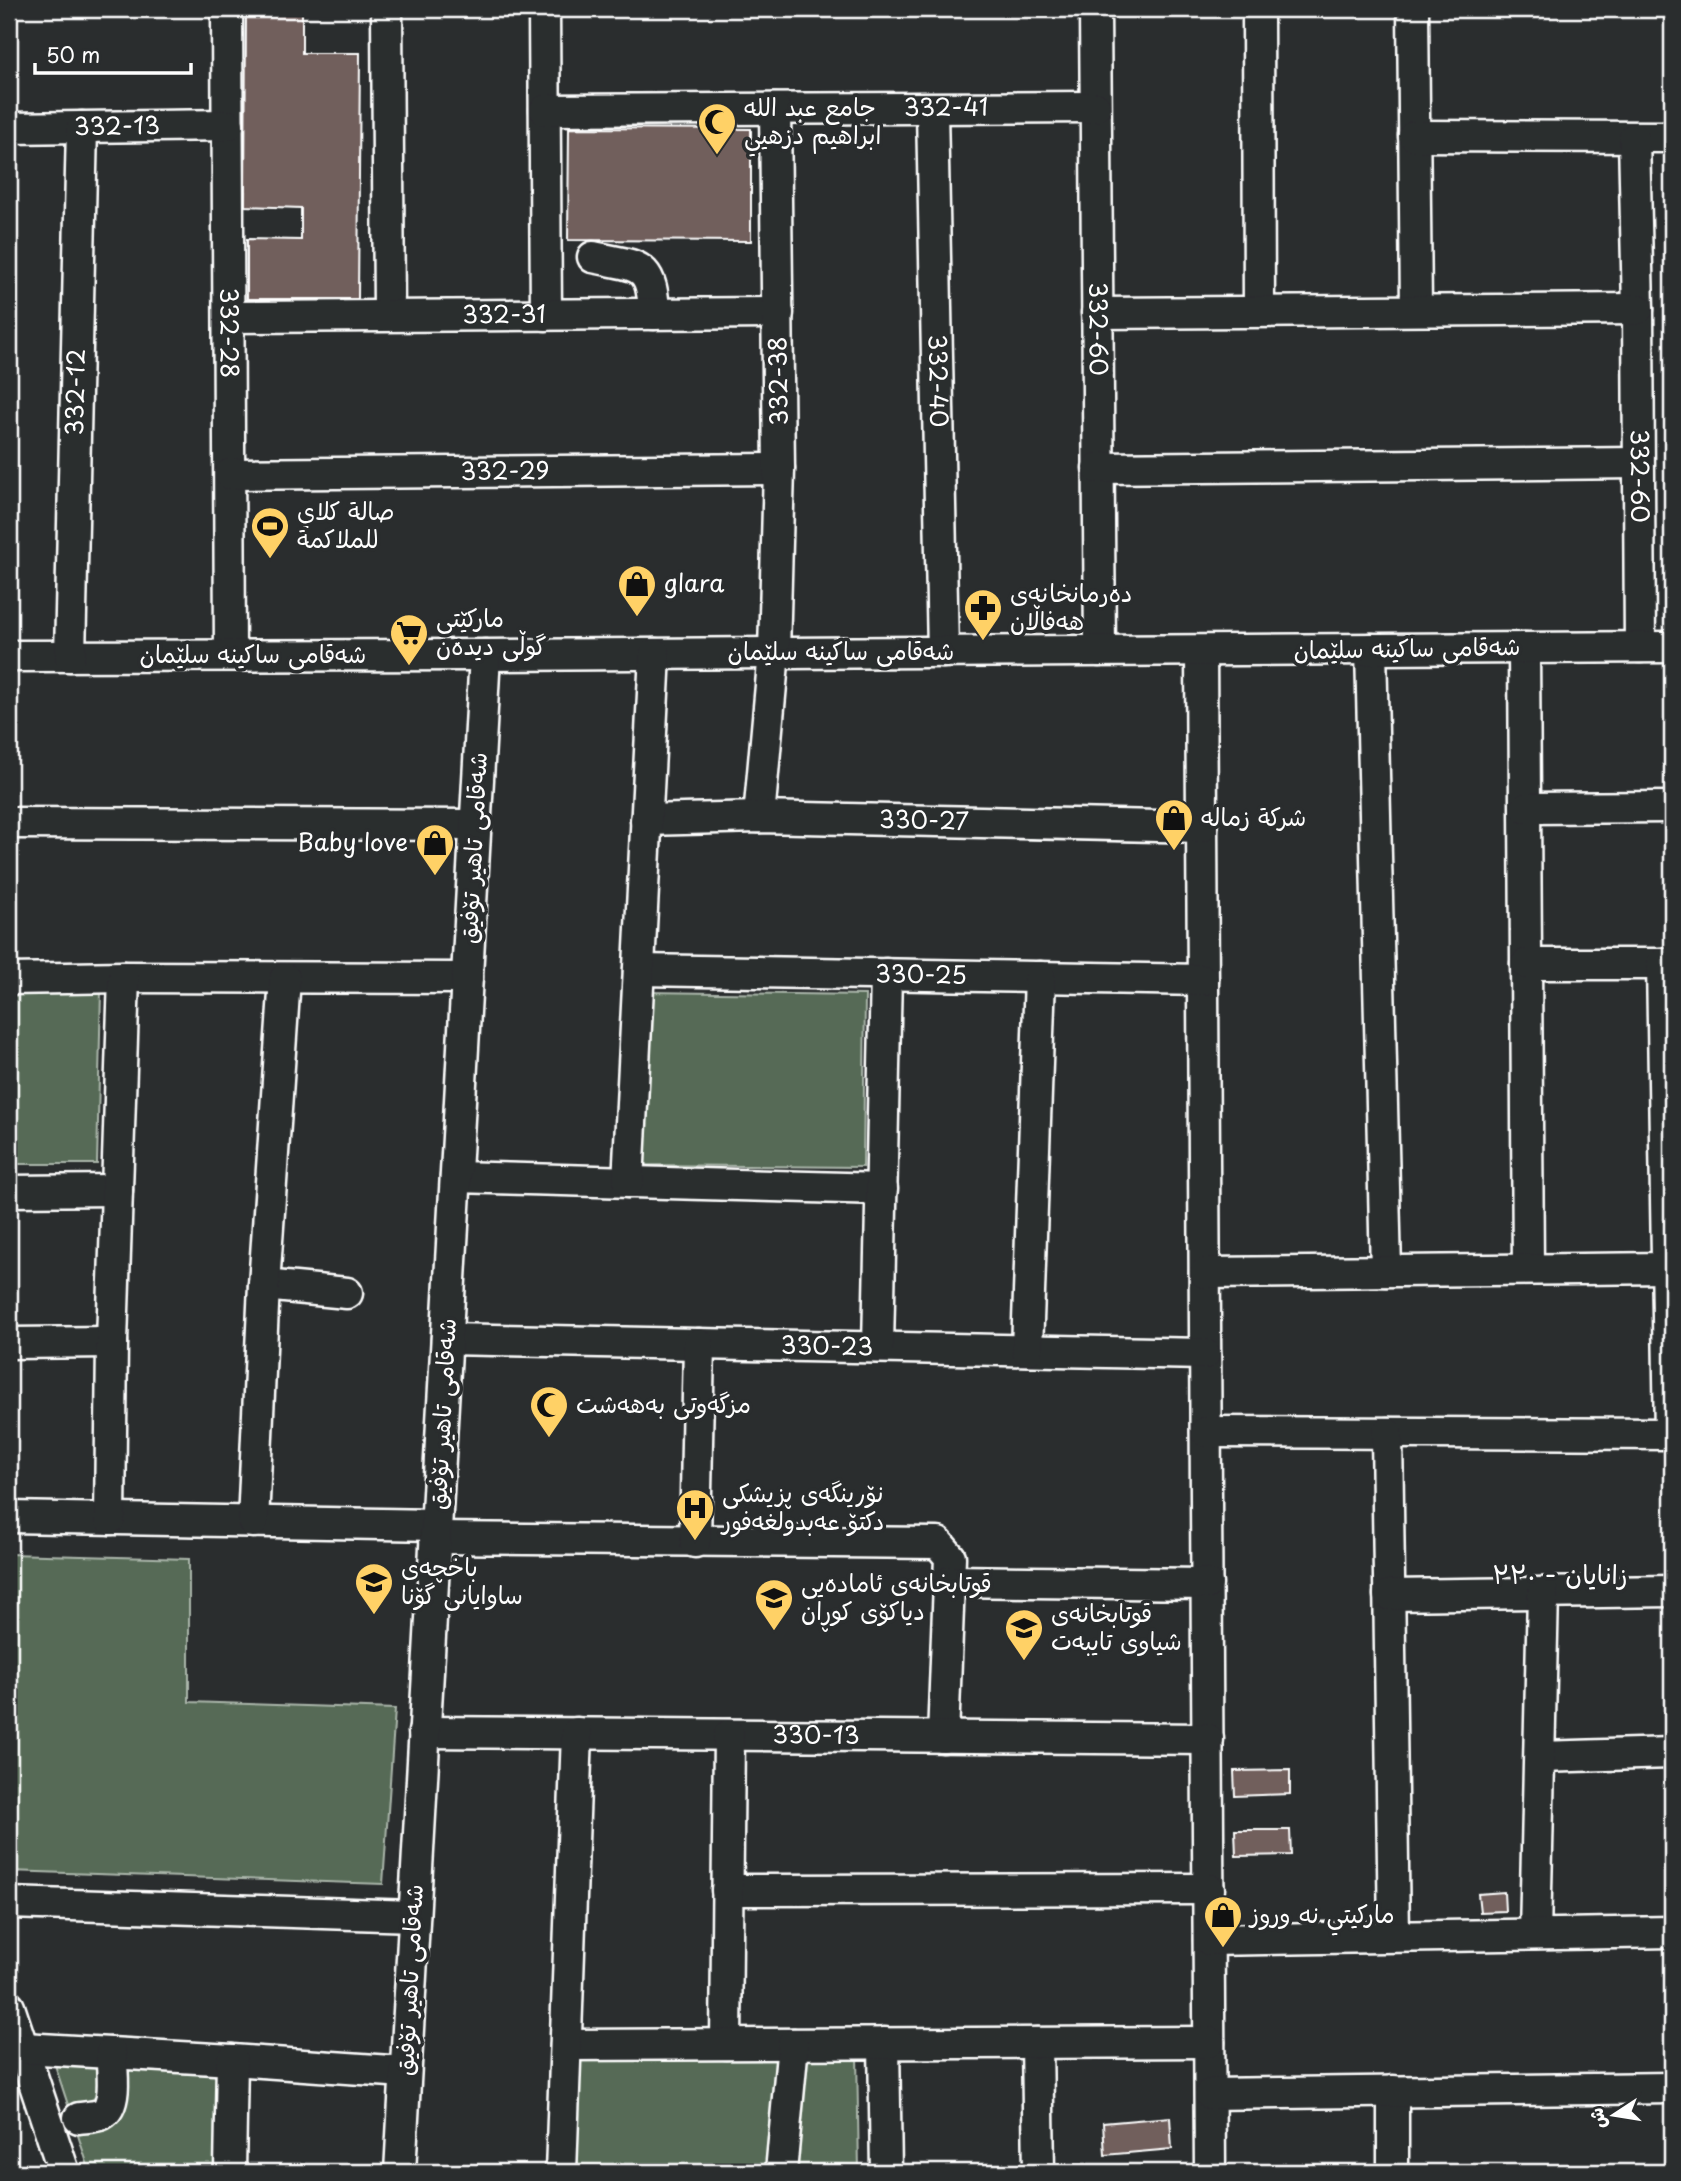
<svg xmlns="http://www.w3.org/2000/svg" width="1681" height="2181" font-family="'Playpen Sans','Playpen Sans Arabic',sans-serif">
<rect width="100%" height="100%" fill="#2a2d2e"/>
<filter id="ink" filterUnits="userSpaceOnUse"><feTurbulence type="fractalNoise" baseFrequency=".0143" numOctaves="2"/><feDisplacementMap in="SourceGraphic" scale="14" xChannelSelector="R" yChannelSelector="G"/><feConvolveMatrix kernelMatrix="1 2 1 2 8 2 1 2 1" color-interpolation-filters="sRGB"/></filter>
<g filter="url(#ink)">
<!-- green -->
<g fill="#566b56" stroke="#aab5aa" stroke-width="2">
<polygon points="101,990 97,1164 9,1164 9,993"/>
<polygon points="645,992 865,995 863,1167 642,1165"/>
<polygon points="9,1554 189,1559 189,1702 395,1709 383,1884 9,1871"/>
<polygon points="857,2054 859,2172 567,2172 571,2057"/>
<polygon points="53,2059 227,2068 222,2172 90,2172"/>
</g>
<!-- building -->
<g fill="#715f5c" stroke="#fff" stroke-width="2">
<polygon points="246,9 302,9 302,53 360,53 358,299 247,299 247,239 301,240 301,208 245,206"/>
<polygon points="569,128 751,129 751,241 568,240"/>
<polygon points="1290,1770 1290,1794 1235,1796 1234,1771"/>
<polygon points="1235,1830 1290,1830 1291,1855 1236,1856"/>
<polygon points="1504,1892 1505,1911 1480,1912 1478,1894"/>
<polygon points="1170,2117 1172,2149 1105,2155 1103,2123"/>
</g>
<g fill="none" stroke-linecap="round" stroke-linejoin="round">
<defs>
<g id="minor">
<path id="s1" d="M227,9L230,655"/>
<polyline points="387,9 389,315"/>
<polyline points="544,9 546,315"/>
<path id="s2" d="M1095,9L1100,651"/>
<polyline points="1258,9 1259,310"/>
<polyline points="1413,9 1416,309"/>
<path id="s3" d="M545,110L1095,107"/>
<path id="s4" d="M932,110L943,652"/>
<path id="s5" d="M9,128L228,125"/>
<polyline points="1414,136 1672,137"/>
<path id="s6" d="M1634,138L1638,309L1640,647"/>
<path d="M593,257C639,267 652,261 654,314"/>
<polyline points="1097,313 1638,309"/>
<path id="s7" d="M229,317L778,313"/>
<polyline points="1098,468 1638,463"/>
<path id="s8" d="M230,474L779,469"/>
<polyline points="1524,648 1528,1269"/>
<polyline points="1371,649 1386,1271"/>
<polyline points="1201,651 1210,2172"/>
<polyline points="9,656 485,655 1672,647"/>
<path id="s9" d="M70,656L82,127"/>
<polyline points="1526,808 1672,807"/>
<polyline points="759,817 774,652 779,469 775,109"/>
<path id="s10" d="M646,820L759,817L1202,827"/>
<polyline points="9,823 476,825"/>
<polyline points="1526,964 1672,964"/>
<polyline points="1662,964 1670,1434"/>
<path id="s11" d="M639,970L1203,980"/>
<polyline points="9,979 124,977 467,978"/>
<polyline points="456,1177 882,1189"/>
<polyline points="628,1182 655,654"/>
<polyline points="9,1191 117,1190"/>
<polyline points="1205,1273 1667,1268"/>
<polyline points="264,1285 347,1293"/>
<path id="s12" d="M447,1339L1205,1354"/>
<polyline points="9,1343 112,1342"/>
<polyline points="878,1347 886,974"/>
<polyline points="1027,1350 1040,977"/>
<polyline points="1206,1432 1672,1434"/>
<polyline points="1387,1433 1394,1936"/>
<polyline points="9,1517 436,1525"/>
<polyline points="110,1519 112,1342 124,977"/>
<polyline points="253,1522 264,1285 285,978"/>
<polyline points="435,1538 938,1543 950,1557 943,1737"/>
<polyline points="695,1542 699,1344"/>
<polyline points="950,1581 1207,1584"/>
<polyline points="1389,1595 1672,1591"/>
<path id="s13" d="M424,1732L1208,1739"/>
<polyline points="1540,1757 1672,1753"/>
<polyline points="727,1890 1209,1889"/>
<polyline points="9,1903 414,1916"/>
<polyline points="1535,1934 1543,1593"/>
<polyline points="1209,1940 1672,1932"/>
<polyline points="9,2007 64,2172"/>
<polyline points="884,2043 886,2172"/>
<polyline points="1037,2043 1039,2172"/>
<polyline points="726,2044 729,1735"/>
<polyline points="566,2045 1209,2042"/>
<polyline points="23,2048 232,2060 405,2072"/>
<polyline points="1393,2091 1393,2172"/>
<polyline points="1210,2094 1672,2088"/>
<path d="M79,2118C86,2117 96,2117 102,2114C118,2106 112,2068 111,2053"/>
<polyline points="230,2172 232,2060"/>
<polyline points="400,2172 485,655"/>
<polyline points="561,2172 577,1733"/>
<polyline points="781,2172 793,2044"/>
</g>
</defs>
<!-- minor casing -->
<use href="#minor" stroke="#fff" stroke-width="35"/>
<!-- minor -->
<use href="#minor" stroke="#2a2d2e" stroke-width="30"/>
</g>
</g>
<!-- icons -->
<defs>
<symbol id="mosque-pin" viewBox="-11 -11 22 30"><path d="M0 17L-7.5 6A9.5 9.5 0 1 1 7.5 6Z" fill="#ffd166" stroke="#2a2d2e"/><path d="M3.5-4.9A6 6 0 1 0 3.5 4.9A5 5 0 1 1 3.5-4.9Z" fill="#111"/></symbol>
<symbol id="stadium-pin" viewBox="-11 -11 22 30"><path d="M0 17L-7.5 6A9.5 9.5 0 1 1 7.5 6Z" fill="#ffd166" stroke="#2a2d2e"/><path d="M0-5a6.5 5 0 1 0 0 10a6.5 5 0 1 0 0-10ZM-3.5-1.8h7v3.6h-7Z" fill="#111"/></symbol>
<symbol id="shop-pin" viewBox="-11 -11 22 30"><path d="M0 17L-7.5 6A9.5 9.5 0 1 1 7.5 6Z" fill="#ffd166" stroke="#2a2d2e"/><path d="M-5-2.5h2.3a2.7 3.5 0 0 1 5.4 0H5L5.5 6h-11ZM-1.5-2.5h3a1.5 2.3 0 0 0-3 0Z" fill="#111"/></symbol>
<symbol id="pharmacy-pin" viewBox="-11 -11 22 30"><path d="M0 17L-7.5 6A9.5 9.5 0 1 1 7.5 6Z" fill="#ffd166" stroke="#2a2d2e"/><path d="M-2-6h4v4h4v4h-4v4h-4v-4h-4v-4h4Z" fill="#111"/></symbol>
<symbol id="supermarket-pin" viewBox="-11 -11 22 30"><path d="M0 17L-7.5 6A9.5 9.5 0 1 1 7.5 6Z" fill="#ffd166" stroke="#2a2d2e"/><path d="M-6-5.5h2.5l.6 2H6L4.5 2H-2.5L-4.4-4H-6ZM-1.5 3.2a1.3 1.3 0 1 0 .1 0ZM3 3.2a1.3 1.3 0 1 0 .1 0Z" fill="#111"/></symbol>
<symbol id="hospital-pin" viewBox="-11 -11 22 30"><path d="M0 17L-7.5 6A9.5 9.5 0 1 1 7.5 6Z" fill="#ffd166" stroke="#2a2d2e"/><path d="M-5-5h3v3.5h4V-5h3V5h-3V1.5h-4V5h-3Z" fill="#111"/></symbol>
<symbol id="school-pin" viewBox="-11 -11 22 30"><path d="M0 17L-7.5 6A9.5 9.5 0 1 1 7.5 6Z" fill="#ffd166" stroke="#2a2d2e"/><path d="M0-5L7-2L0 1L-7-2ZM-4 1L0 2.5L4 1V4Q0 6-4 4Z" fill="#111"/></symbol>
</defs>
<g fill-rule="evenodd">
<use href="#mosque-pin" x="695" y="100" width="44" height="60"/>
<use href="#stadium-pin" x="248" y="504" width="44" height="60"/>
<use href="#shop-pin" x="615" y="562" width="44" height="60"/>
<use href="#pharmacy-pin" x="961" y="586" width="44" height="60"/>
<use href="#supermarket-pin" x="387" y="611" width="44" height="60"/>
<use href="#shop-pin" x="1152" y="796" width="44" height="60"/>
<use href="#shop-pin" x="413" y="821" width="44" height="60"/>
<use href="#mosque-pin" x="527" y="1383" width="44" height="60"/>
<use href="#hospital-pin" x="673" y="1486" width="44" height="60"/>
<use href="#school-pin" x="352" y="1560" width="44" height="60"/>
<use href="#school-pin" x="752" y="1576" width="44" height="60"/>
<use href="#school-pin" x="1002" y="1606" width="44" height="60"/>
<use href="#shop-pin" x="1201" y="1893" width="44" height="60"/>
</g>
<g text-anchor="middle" stroke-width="7" stroke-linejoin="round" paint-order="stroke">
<!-- poi labels -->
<g font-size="24" fill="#fff" stroke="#2a2d2e" text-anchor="start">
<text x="744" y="116">جامع عبد الله<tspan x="744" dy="28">ابراهيم دزهيي</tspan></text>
<text x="297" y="520">صالة كلاي<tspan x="297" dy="28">للملاكمة</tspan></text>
<text x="664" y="592">glara</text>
<text x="1010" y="602">دەرمانخانەی<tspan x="1010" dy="28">هەفاڵان</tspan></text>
<text x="436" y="627">مارکێتی<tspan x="436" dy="28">گوڵی دیدەن</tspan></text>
<text x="1201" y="826">شركة زماله</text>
<text x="408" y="851" text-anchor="end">Baby love</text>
<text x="576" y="1413">مزگەوتی بەهەشت</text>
<text x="722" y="1502">نۆرینگەی پزیشکی<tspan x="722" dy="28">دکتۆ عەبدولغەفور</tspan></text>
<text x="401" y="1576">باخچەی<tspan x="401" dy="28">ساوایانی گۆنا</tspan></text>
<text x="801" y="1592">قوتابخانەی ئامادەیی<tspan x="801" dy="28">دیاکۆی کوڕان</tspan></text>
<text x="1051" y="1622">قوتابخانەی<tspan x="1051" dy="28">شیاوی تایبەت</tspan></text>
<text x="1250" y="1923">ماركيتي نه وروز</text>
</g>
<!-- street labels -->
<g font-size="24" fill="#fff" stroke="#2a2d2e">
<text dy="8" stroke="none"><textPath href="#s3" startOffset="401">332-41</textPath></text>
<text dy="8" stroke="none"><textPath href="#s5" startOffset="108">332-13</textPath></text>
<text dy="8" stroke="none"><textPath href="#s7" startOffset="275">332-31</textPath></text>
<text dy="8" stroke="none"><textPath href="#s2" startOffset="320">332-60</textPath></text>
<text dy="8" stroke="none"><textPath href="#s1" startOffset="324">332-28</textPath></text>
<text transform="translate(779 381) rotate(-91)" y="8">332-38</text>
<text dy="8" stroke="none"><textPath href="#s4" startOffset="271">332-40</textPath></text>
<text dy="8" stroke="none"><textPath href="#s9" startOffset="264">332-12</textPath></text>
<text dy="8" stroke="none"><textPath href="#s8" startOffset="275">332-29</textPath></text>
<text dy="8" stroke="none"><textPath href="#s6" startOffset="338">332-60</textPath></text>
<text transform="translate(1407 649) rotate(-1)" y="8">شەقامی ساکینە سلێمان</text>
<text x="841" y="660">شەقامی ساکینە سلێمان</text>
<text x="253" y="663">شەقامی ساکینە سلێمان</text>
<text dy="8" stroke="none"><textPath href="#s10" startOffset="278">330-27</textPath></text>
<text transform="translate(474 848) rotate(-87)" y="8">شەقامی تاهیر تۆفیق</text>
<text dy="8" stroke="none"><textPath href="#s11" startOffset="282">330-25</textPath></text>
<text dy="8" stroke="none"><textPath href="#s12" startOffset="380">330-23</textPath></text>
<text transform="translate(443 1414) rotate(-87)" y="8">شەقامی تاهیر تۆفیق</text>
<text dy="8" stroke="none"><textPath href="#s13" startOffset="392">330-13</textPath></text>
<text transform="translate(410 1980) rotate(-87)" y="8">شەقامی تاهیر تۆفیق</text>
</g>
<!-- neighbourhood labels -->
<g font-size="26" fill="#fff" stroke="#2a2d2e">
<text x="1560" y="1584">زانایان - ٣٣٠</text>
</g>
</g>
<!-- margin -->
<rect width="1681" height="2181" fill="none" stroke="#2a2d2e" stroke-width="35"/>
<rect x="18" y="18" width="1646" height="2146" fill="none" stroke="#fff" stroke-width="2.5" filter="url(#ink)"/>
<!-- north arrow -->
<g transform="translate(1614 2115) rotate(258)" stroke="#2a2d2e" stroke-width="5" paint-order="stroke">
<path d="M0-5L12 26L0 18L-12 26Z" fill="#ffffff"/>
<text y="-10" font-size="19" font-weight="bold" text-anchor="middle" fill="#ffffff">ش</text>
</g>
<!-- scale -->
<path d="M35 63v10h156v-10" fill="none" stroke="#ffffff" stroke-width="3.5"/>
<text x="46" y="63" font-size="21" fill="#ffffff" stroke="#2a2d2e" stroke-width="5" paint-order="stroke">50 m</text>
</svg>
